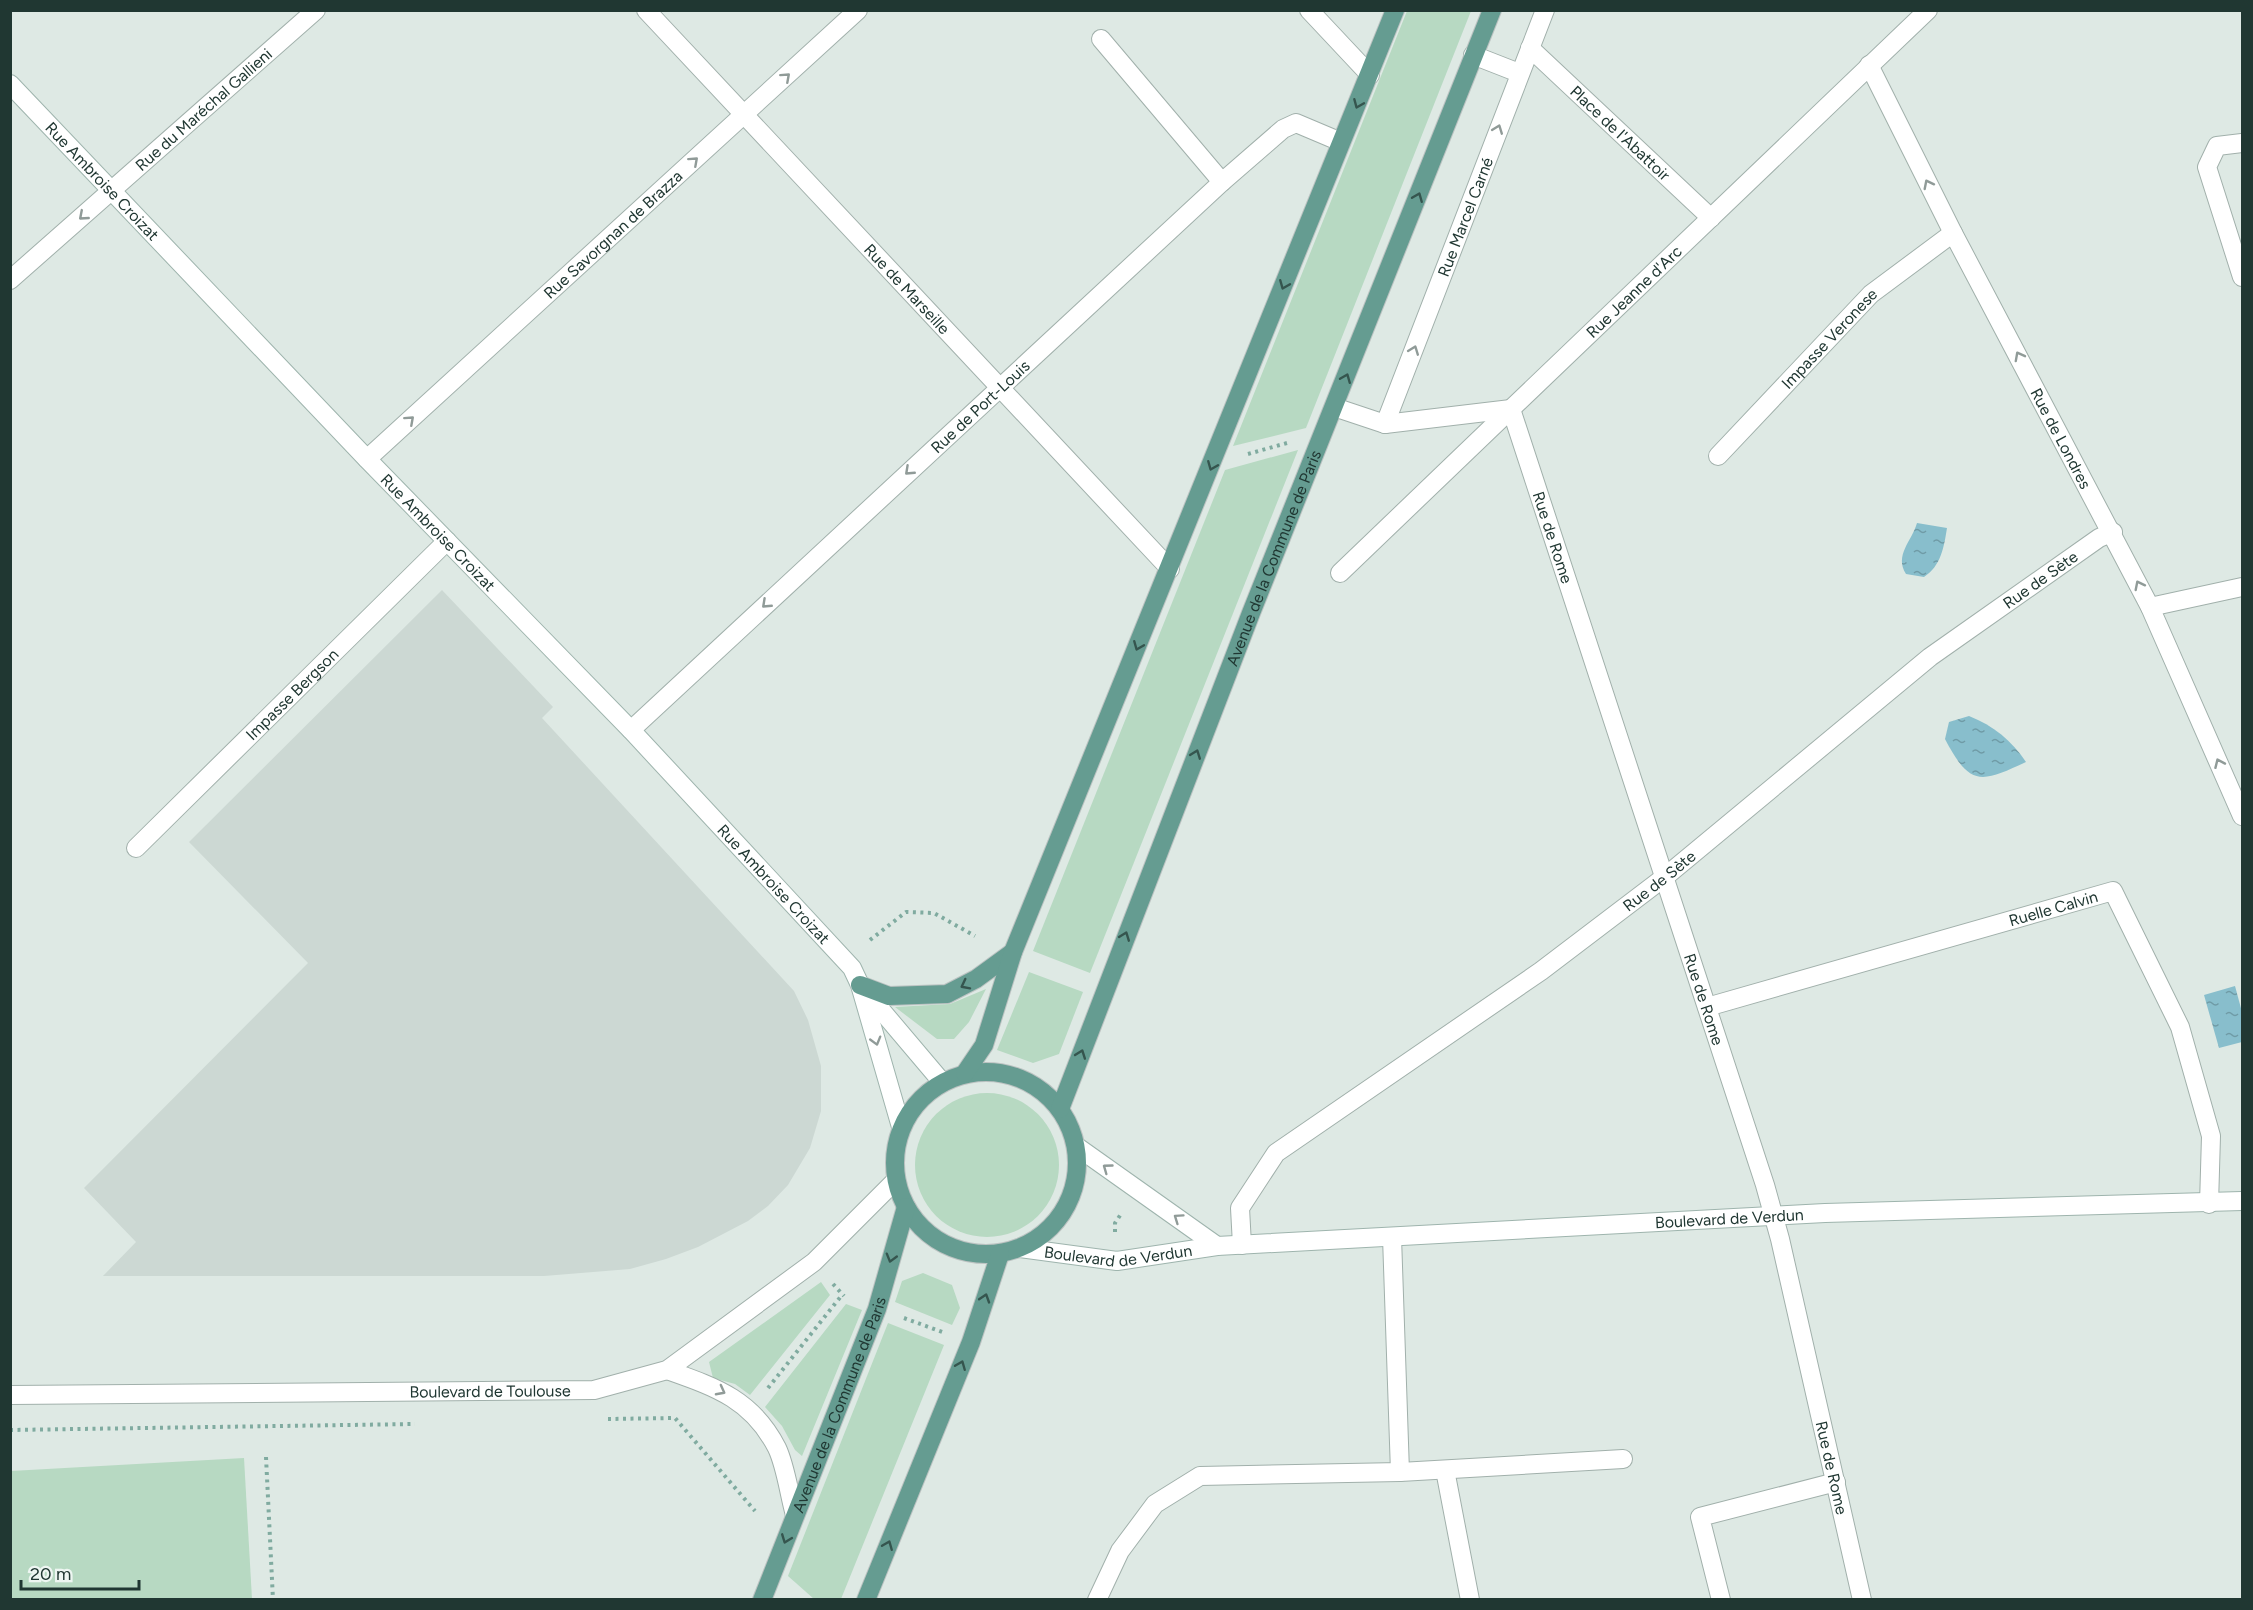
<svg xmlns="http://www.w3.org/2000/svg" width="2253" height="1610" font-family="Figtree,sans-serif">
<defs>
<pattern id="water-ripples" width="26" height="14" patternUnits="userSpaceOnUse" patternTransform="scale(1.5)"><rect width="26" height="14" fill="#88becc"/><path d="M2 4q2-2 4 0t4 0M15 11q2-2 4 0t4 0" fill="none" stroke="#6f9ba6"/></pattern>
</defs>
<rect width="100%" height="100%" fill="#dee9e4"/>
<!-- built -->
<polygon fill="#ccd8d3" points="442,590 553,707 542,718 794,991 808,1020 821,1066 821,1111 810,1148 788,1185 768,1206 748,1221 698,1247 666,1259 630,1269 544,1276 103,1276 136,1242 84,1188 308,963 189,842"/>
<!-- green -->
<g fill="#b7d9c2">
<polygon points="1407,11 1471,11 1306,428 1233,446"/>
<polygon points="1298,450 1090,973 1033,951 1225,470"/>
<polygon points="1029,972 1083,992 1059,1054 1033,1063 997,1050"/>
<polygon points="986,989 969,1022 954,1039 937,1039 895,1007 950,1004"/>
<circle cx="987" cy="1165" r="72"/>
<polygon points="923,1273 952,1285 960,1308 952,1325 895,1302 902,1281"/>
<polygon points="821,1282 830,1295 750,1395 735,1384 713,1378 709,1362"/>
<polygon points="846,1304 862,1310 802,1456 795,1450 782,1426 765,1407"/>
<polygon points="888,1323 944,1345 841,1599 814,1599 788,1576"/>
<polygon points="244,1458 252,1599 11,1599 11,1471"/>
</g>
<!-- water -->
<g fill="url(#water-ripples)">
<path d="M1917,523L1947,528C1944,547 1941,566 1924,577L1906,574C1894,555 1912,541 1917,523Z"/>
<path d="M1969,716C1994,726 2011,740 2026,762C1981,783 1970,787 1945,739L1949,722Z"/>
<polygon points="2235,986 2242,1012 2242,1042 2219,1048 2204,995"/>
</g>
<g fill="none" stroke-linecap="round" stroke-linejoin="round">
<defs>
<g id="lane">
<path id="s1" d="M1718,456L1871,294L1953,233"/>
<polyline points="1340,573 1511,409"/>
<path id="s2" d="M1707,1007L2113,891L2180,1027L2211,1136L2209,1204"/>
<polyline points="1445,1470 1470,1600"/>
<polyline points="1721,1600 1700,1517 1836,1482"/>
</g>
<g id="street">
<path id="s3" d="M646,10L1170,569"/>
<polyline points="1309,10 1370,75"/>
<polyline points="1101,39 1222,182"/>
<path id="s4" d="M1530,48L1711,218"/>
<polyline points="1473,55 1519,73"/>
<path id="s5" d="M1869,65L1953,233L2150,607L2242,816"/>
<polyline points="2242,143 2217,146 2207,167 2242,277"/>
<path id="s6" d="M10,280L316,10"/>
<polyline points="1334,407 1385,424 1511,409"/>
<path id="s7" d="M1511,409L1765,1185L1780,1239L1862,1600"/>
<path id="s8" d="M1511,409L1928,10"/>
<path id="s9" d="M1385,424L1545,10"/>
<path id="s10" d="M367,459L858,10"/>
<polyline points="2150,607 2242,587"/>
<path id="s11" d="M631,730L1222,182L1283,129L1296,123L1341,142"/>
<path id="s12" d="M136,848L447,541"/>
<path id="s13" d="M1242,1245L1240,1208L1276,1153L1541,971L1666,876L1930,657L2099,538L2113,532"/>
<path d="M667,1370C715,1387 752,1399 777,1448C786,1467 789,1494 795,1515"/>
<path id="s14" d="M10,1395L594,1390L667,1370L814,1262L896,1180"/>
<polyline points="1400,1472 1623,1459"/>
<polyline points="1097,1600 1120,1551 1155,1504 1200,1476 1400,1472 1392,1237"/>
</g>
<g id="secondary">
<path id="s15" d="M10,84L367,459L631,730L852,968L860,985L901,1127"/>
<polyline points="865,991 942,1082"/>
<polyline points="1076,1146 1217,1246"/>
<path id="s16" d="M1020,1248L1117,1261L1217,1246L1825,1213L2242,1201"/>
</g>
<g id="primary">
<polyline points="860,985 889,996 947,994 976,979 1013,952"/>
<circle cx="986" cy="1163" r="91"/>
<polyline points="965,1073 984,1045 1013,952 1395,10"/>
<path id="s17" d="M1060,1109L1251,613L1492,10"/>
<path id="s18" d="M762,1600L877,1309L906,1207"/>
<polyline points="866,1600 971,1342 1000,1254"/>
</g>
</defs>
<!-- lane casing -->
<use href="#lane" stroke="#a1b0ab" stroke-width="20"/>
<!-- street casing -->
<use href="#street" stroke="#a1b0ab" stroke-width="20"/>
<!-- secondary casing -->
<use href="#secondary" stroke="#9eb4ad" stroke-width="20"/>
<!-- primary casing -->
<use href="#primary" stroke="#bcc3c2" stroke-width="20"/>
<!-- path -->
<g stroke="#80aba0" stroke-width="4" stroke-dasharray="3 4.5" stroke-linecap="butt">
<polyline points="1248,454 1287,443"/>
<polyline points="870,940 906,912 934,913 975,936"/>
<polyline points="1115,1232 1115,1223 1121,1214"/>
<polyline points="833,1284 844,1296"/>
<polyline points="904,1318 945,1333"/>
<polyline points="768,1388 842,1295"/>
<polyline points="608,1419 675,1418 755,1511"/>
<polyline points="10,1430 415,1424"/>
<polyline points="266,1457 273,1600"/>
</g>
<!-- lane -->
<use href="#lane" stroke="#fff" stroke-width="18"/>
<!-- street -->
<use href="#street" stroke="#fff" stroke-width="18"/>
<!-- secondary -->
<use href="#secondary" stroke="#fff" stroke-width="18"/>
<!-- primary -->
<use href="#primary" stroke="#659c91" stroke-width="18"/>
</g>
<!-- one-way arrows -->
<defs><path id="oneway-chevron" d="M-2-3.5L2.5 0L-2 3.5" fill="none" stroke-width="1.6" stroke-linecap="round" stroke-linejoin="round" transform="scale(1.5)"/></defs>
<g stroke="#909b98">
<use href="#oneway-chevron" transform="translate(786 77) rotate(-42)"/>
<use href="#oneway-chevron" transform="translate(1498 129) rotate(-69)"/>
<use href="#oneway-chevron" transform="translate(694 161) rotate(-42)"/>
<use href="#oneway-chevron" transform="translate(1928 184) rotate(-117)"/>
<use href="#oneway-chevron" transform="translate(83 216) rotate(139)"/>
<use href="#oneway-chevron" transform="translate(1414 350) rotate(-69)"/>
<use href="#oneway-chevron" transform="translate(2019 356) rotate(-118)"/>
<use href="#oneway-chevron" transform="translate(410 420) rotate(-42)"/>
<use href="#oneway-chevron" transform="translate(909 471) rotate(137)"/>
<use href="#oneway-chevron" transform="translate(2139 585) rotate(-117)"/>
<use href="#oneway-chevron" transform="translate(766 604) rotate(137)"/>
<use href="#oneway-chevron" transform="translate(2219 763) rotate(-114)"/>
<use href="#oneway-chevron" transform="translate(876 1041) rotate(74)"/>
<use href="#oneway-chevron" transform="translate(1107 1168) rotate(-144)"/>
<use href="#oneway-chevron" transform="translate(1178 1218) rotate(-145)"/>
<use href="#oneway-chevron" transform="translate(721 1391) rotate(28)"/>
</g>
<g stroke="#35554e">
<use href="#oneway-chevron" transform="translate(1358 104) rotate(113)"/>
<use href="#oneway-chevron" transform="translate(1418 197) rotate(-68)"/>
<use href="#oneway-chevron" transform="translate(1284 285) rotate(112)"/>
<use href="#oneway-chevron" transform="translate(1346 378) rotate(-68)"/>
<use href="#oneway-chevron" transform="translate(1212 466) rotate(112)"/>
<use href="#oneway-chevron" transform="translate(1138 646) rotate(112)"/>
<use href="#oneway-chevron" transform="translate(1196 754) rotate(-69)"/>
<use href="#oneway-chevron" transform="translate(1125 936) rotate(-69)"/>
<use href="#oneway-chevron" transform="translate(965 985) rotate(153)"/>
<use href="#oneway-chevron" transform="translate(1081 1054) rotate(-70)"/>
<use href="#oneway-chevron" transform="translate(891 1258) rotate(106)"/>
<use href="#oneway-chevron" transform="translate(985 1298) rotate(-72)"/>
<use href="#oneway-chevron" transform="translate(961 1365) rotate(-68)"/>
<use href="#oneway-chevron" transform="translate(786 1539) rotate(111)"/>
<use href="#oneway-chevron" transform="translate(888 1545) rotate(-68)"/>
</g>
<g text-anchor="middle" stroke-width="5" stroke-linejoin="round" paint-order="stroke">
<!-- street labels -->
<g font-size="16" fill="#203732" stroke="#eef6f2">
<text dy="6" stroke="none"><textPath href="#s6" startOffset="258">Rue du Maréchal Gallieni</textPath></text>
<text dy="6" stroke="none"><textPath href="#s4" startOffset="124">Place de l'Abattoir</textPath></text>
<text dy="6" stroke="none"><textPath href="#s15" startOffset="134">Rue Ambroise Croizat</textPath></text>
<text dy="6" stroke="none"><textPath href="#s9" startOffset="222">Rue Marcel Carné</textPath></text>
<text dy="6" stroke="none"><textPath href="#s10" startOffset="333">Rue Savorgnan de Brazza</textPath></text>
<text dy="6" stroke="none"><textPath href="#s3" startOffset="382">Rue de Marseille</textPath></text>
<text dy="6" stroke="none"><textPath href="#s8" startOffset="170">Rue Jeanne d'Arc</textPath></text>
<text dy="6" stroke="none"><textPath href="#s1" startOffset="162">Impasse Veronese</textPath></text>
<text dy="6" stroke="none"><textPath href="#s11" startOffset="476">Rue de Port-Louis</textPath></text>
<text dy="6" stroke="none"><textPath href="#s5" startOffset="420">Rue de Londres</textPath></text>
<text dy="6" stroke="none"><textPath href="#s15" startOffset="620">Rue Ambroise Croizat</textPath></text>
<text dy="6" stroke="none"><textPath href="#s7" startOffset="135">Rue de Rome</textPath></text>
<text dy="6" stroke="none"><textPath href="#s17" startOffset="591">Avenue de la Commune de Paris</textPath></text>
<text dy="6" stroke="none"><textPath href="#s13" startOffset="1059">Rue de Sète</textPath></text>
<text dy="6" stroke="none"><textPath href="#s12" startOffset="219">Impasse Bergson</textPath></text>
<text dy="6" stroke="none"><textPath href="#s13" startOffset="573">Rue de Sète</textPath></text>
<text dy="6" stroke="none"><textPath href="#s15" startOffset="1106">Rue Ambroise Croizat</textPath></text>
<text dy="6" stroke="none"><textPath href="#s2" startOffset="360">Ruelle Calvin</textPath></text>
<text dy="6" stroke="none"><textPath href="#s7" startOffset="621">Rue de Rome</textPath></text>
<text dy="6" stroke="none"><textPath href="#s16" startOffset="712">Boulevard de Verdun</textPath></text>
<text dy="6" stroke="none"><textPath href="#s16" startOffset="99">Boulevard de Verdun</textPath></text>
<text dy="6" stroke="none"><textPath href="#s14" startOffset="480">Boulevard de Toulouse</textPath></text>
<text dy="6" stroke="none"><textPath href="#s18" startOffset="210">Avenue de la Commune de Paris</textPath></text>
<text dy="6" stroke="none"><textPath href="#s7" startOffset="1107">Rue de Rome</textPath></text>
</g>
</g>
<!-- border -->
<rect width="2253" height="1610" fill="none" stroke="#203732" stroke-width="24"/>
<!-- scale -->
<path d="M21 1580v9h118v-9" fill="none" stroke="#203732" stroke-width="3"/>
<text x="30" y="1580" font-size="18" fill="#203732" stroke="#eef6f2" stroke-width="4.5" paint-order="stroke">20 m</text>
</svg>
